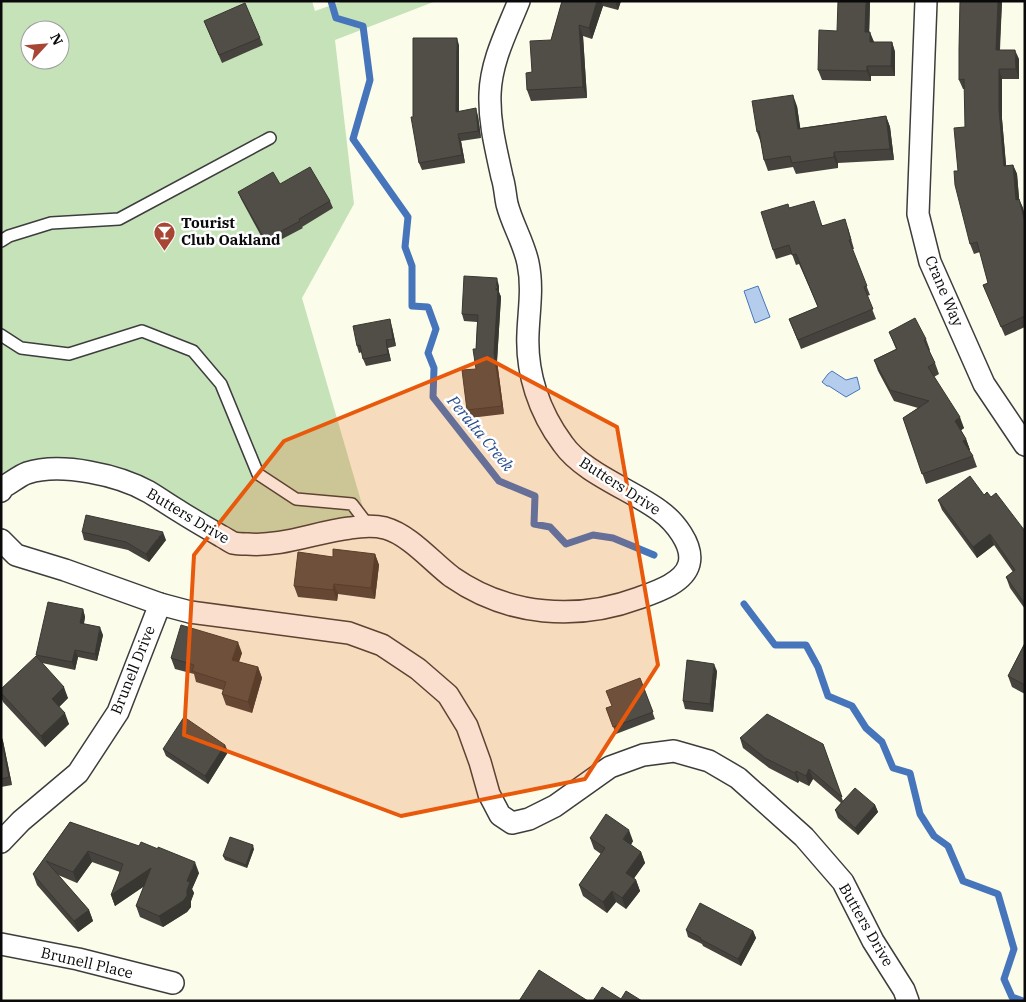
<svg xmlns="http://www.w3.org/2000/svg" width="1026" height="1002" font-family="'IBM Plex Serif',serif">
<rect width="100%" height="100%" fill="#fcfcea"/>
<!-- green -->
<path fill="#c6e2b9" fill-rule="evenodd" d="M1,1H312L315,11L343,1H436L335,40L354,204L302,298L368,525L260,545L100,473L1,483ZM30,30H60V60H30Z"/>
<!-- water -->
<g fill="#b5cded" stroke="#4675bb">
<polygon points="758,286 770,317 755,323 744,291"/>
<polygon points="832,371 846,380 857,377 860,389 846,397 829,386 827,386 822,382 828,374"/>
</g>
<g fill="none" stroke-linecap="round" stroke-linejoin="round">
<!-- stream -->
<g stroke="#4675bb" stroke-width="7">
<polyline points="331,1 336,18 363,26 370,80 353,139 408,217 405,247 412,266 412,306 428,307 436,329 428,353 434,368 433,397 499,481 535,496 534,524 550,527 566,544 593,535 613,538 654,555"/>
<polyline points="744,604 775,645 806,645 818,667 828,696 852,706 866,728 882,742 893,768 910,773 920,814 934,836 948,846 963,881 998,894 1014,949 1004,979 1012,997 1023,1001"/>
</g>
<defs>
<g id="service">
<polyline points="1,241 9,236 51,223 119,219 270,138"/>
<polyline points="1,335 21,348 69,354 142,331 193,351 221,384 258,474 296,499 352,504 368,525"/>
</g>
<g id="minor">
<polyline points="926,1 918,214 930,262 984,384 1025,445"/>
<path d="M1,491L3,487C11,483 19,476 27,473C61,462 119,475 149,492C159,498 169,505 179,511C193,520 207,528 221,536C225,538 229,541 233,543C237,544 242,544 247,544C282,547 316,532 350,528C362,526 373,525 385,528C410,535 432,562 452,577C508,616 577,621 639,598C656,592 684,583 689,564C694,545 674,521 660,511C632,490 583,473 563,444C539,412 526,373 528,333C529,309 533,287 528,263C524,243 512,224 507,204C505,195 505,186 502,177C496,149 489,123 490,94C491,61 507,31 519,1"/>
<polyline points="1,540 16,555 65,570 160,604 190,612 349,633 382,645 418,669 448,695 467,726 480,762 489,794 500,815 512,823 529,819 555,806 610,767 643,755 674,751 709,761 738,778 804,837 843,882 873,941 904,990 908,1001"/>
<polyline points="1,842 21,821 78,773 118,712 160,604"/>
<polyline points="1,944 78,959 173,983"/>
</g>
</defs>
<!-- service casing -->
<use href="#service" stroke="#3d3d3d" stroke-width="14"/>
<!-- minor casing -->
<use href="#minor" stroke="#3d3d3d" stroke-width="24"/>
<!-- service -->
<use href="#service" stroke="#fff" stroke-width="11"/>
<!-- minor -->
<use href="#minor" stroke="#fff" stroke-width="21"/>
</g>
<!-- wall -->
<g fill="#46433e">
<polygon points="562,1 621,1 618,10 603,6 592,39 583,36 587,98 531,101 527,90 532,72 551,40"/>
<polygon points="870,1 869,32 874,42 892,42 895,52 895,76 871,76 871,81 822,80 818,70 837,31"/>
<polygon points="960,1 1002,1 1000,50 1019,59 1019,79 1002,79 1002,119 1006,166 1013,165 1017,174 1019,199 1023,208 1025,217 1025,327 1005,336 983,285 988,283 980,252 974,254 970,244 958,171 965,127 965,89 963,89 959,80"/>
<polygon points="204,21 260,38 263,45 222,63"/>
<polygon points="459,45 459,111 478,116 481,138 461,141 465,163 422,170 419,163 413,117"/>
<polygon points="797,106 800,128 886,116 890,127 894,160 838,163 838,168 796,174 793,167 768,171 764,160 761,143 757,132"/>
<polygon points="280,184 330,201 333,208 302,227 303,228 267,247 241,199 238,192"/>
<polygon points="789,208 822,225 848,228 854,249 852,249 870,295 867,296 876,319 801,349 789,319 818,307 799,264 796,265 792,254 776,259 773,250"/>
<polygon points="499,286 499,292 501,297 497,361 504,414 470,418 467,410 476,369 476,349 477,322 464,321 462,314"/>
<polygon points="392,327 396,346 388,348 391,361 366,366 363,359 362,352 359,353 357,346"/>
<polygon points="889,332 926,339 930,350 929,351 935,363 939,374 934,377 964,428 961,430 966,439 970,450 969,450 973,456 977,467 926,484 903,418 918,408 894,401 878,371 874,360 896,349"/>
<polygon points="984,495 991,497 1025,531 1025,609 1010,588 1006,577 1013,572 994,545 977,558 942,510 938,500"/>
<polygon points="82,532 166,540 149,562 128,550 84,540"/>
<polygon points="375,554 379,565 375,599 338,594 337,601 298,597 294,586 333,557"/>
<polygon points="83,609 85,617 84,624 103,635 97,661 78,657 75,670 42,663 68,698 59,707 69,724 45,747 3,702 1,697 1,689 37,657 36,655"/>
<polygon points="1025,643 1025,694 1012,687 1008,676"/>
<polygon points="242,653 239,662 258,667 262,678 252,713 226,705 222,694 223,690 196,682 194,674 175,669 171,658"/>
<polygon points="717,671 713,712 685,709 683,701"/>
<polygon points="640,678 655,719 616,734 606,708 612,706"/>
<polygon points="1,735 3,741 12,785 1,787"/>
<polygon points="740,738 823,744 843,801 875,805 878,812 858,835 838,818 835,810 841,803 813,779 809,786 799,781 798,783 769,768 743,748"/>
<polygon points="225,745 228,752 208,784 166,756 163,749"/>
<polygon points="70,822 199,873 192,889 194,893 191,901 191,907 187,912 163,927 140,917 136,906 144,886 115,906 111,895 120,872 92,862 77,883 58,875 89,910 93,921 78,932 37,885 33,874"/>
<polygon points="590,838 633,841 631,845 641,852 645,863 634,878 636,880 640,891 626,909 616,902 607,913 583,896 579,885 601,854 594,849"/>
<polygon points="254,849 247,868 225,860 223,856"/>
<polygon points="686,930 753,931 756,938 741,966 703,946 702,944 688,937"/>
</g>
<!-- shaded-wall -->
<g fill="#393732">
<polygon points="597,1 601,1 603,6 592,39 589,28"/>
<polygon points="615,1 621,1 618,10"/>
<polygon points="866,1 870,1 869,41 865,32"/>
<polygon points="998,1 1002,1 999,59 996,50"/>
<polygon points="579,25 583,36 587,98 583,87"/>
<polygon points="870,32 874,42 870,42"/>
<polygon points="457,38 459,45 459,119 456,112"/>
<polygon points="892,42 895,52 895,76 891,66"/>
<polygon points="1015,50 1019,59 1019,79 1016,69"/>
<polygon points="867,66 871,76 871,81 867,71"/>
<polygon points="999,69 1002,79 1002,119 1007,175 1004,166 999,110"/>
<polygon points="793,95 797,106 802,139 798,129"/>
<polygon points="476,108 478,116 481,138 478,131"/>
<polygon points="886,116 890,127 894,160 890,149"/>
<polygon points="458,134 461,141 465,163 462,155"/>
<polygon points="834,152 838,163 838,168 834,157"/>
<polygon points="1013,165 1017,174 1020,209 1016,200"/>
<polygon points="1019,199 1023,208 1025,217 1025,222"/>
<polygon points="497,278 499,286 499,292 501,297 497,361 504,414 502,406 494,353"/>
<polygon points="390,319 392,327 396,346 393,339"/>
<polygon points="386,340 388,348 391,361 388,354"/>
<polygon points="960,417 964,428 959,432 955,421"/>
<polygon points="966,439 970,450 967,452 963,441"/>
<polygon points="163,532 166,540 149,562 146,554"/>
<polygon points="990,534 994,545 977,558 973,547"/>
<polygon points="375,554 379,565 375,599 371,588"/>
<polygon points="334,584 338,594 337,601 333,590"/>
<polygon points="83,609 85,617 82,631 80,623"/>
<polygon points="100,627 103,635 97,661 95,654"/>
<polygon points="238,642 242,653 236,670 232,660"/>
<polygon points="75,650 78,657 75,670 72,662"/>
<polygon points="714,664 717,671 713,712 710,704"/>
<polygon points="258,667 262,678 252,713 248,702"/>
<polygon points="64,687 68,698 56,710 52,699"/>
<polygon points="65,713 69,724 45,747 41,736"/>
<polygon points="1,735 3,741 12,785 9,777"/>
<polygon points="225,745 228,752 208,784 205,776"/>
<polygon points="809,769 813,779 809,786 806,776"/>
<polygon points="796,771 799,781 798,783 795,773"/>
<polygon points="875,805 878,812 858,835 855,828"/>
<polygon points="629,830 633,841 627,850 623,839"/>
<polygon points="253,845 254,849 247,868 246,865"/>
<polygon points="88,851 92,862 77,883 73,872"/>
<polygon points="641,852 645,863 630,884 626,873"/>
<polygon points="195,862 199,873 192,889 194,893 191,901 191,907 187,912 163,927 159,916 187,881"/>
<polygon points="151,868 155,879 115,906 111,895"/>
<polygon points="636,880 640,891 626,909 622,898"/>
<polygon points="612,891 616,902 607,913 603,902"/>
<polygon points="89,910 93,921 78,932 74,921"/>
<polygon points="753,931 756,938 741,966 738,959"/>
</g>
<!-- building -->
<g fill="#514e48" stroke="#393732">
<polygon points="562,1 597,1 589,28 579,25 583,87 527,90 526,73 532,72 530,41 551,40"/>
<polygon points="838,1 866,1 865,32 870,32 870,42 892,42 891,66 867,66 867,71 818,70 819,30 837,31"/>
<polygon points="960,1 998,1 996,50 1015,50 1016,69 999,69 999,110 1004,166 1013,165 1016,200 1019,199 1025,222 1025,316 1001,327 983,285 988,283 977,242 970,244 955,185 954,171 958,171 954,128 965,127 964,79 959,80 959,49"/>
<polygon points="245,3 260,38 219,55 204,21"/>
<polygon points="413,38 457,38 456,112 476,108 478,131 458,134 462,155 419,163 411,117 413,117"/>
<polygon points="793,95 798,129 886,116 890,149 834,152 834,157 792,163 790,156 764,160 759,131 757,132 752,101"/>
<polygon points="310,167 330,201 299,219 300,221 265,240 238,192 273,172 280,184"/>
<polygon points="814,201 822,226 845,219 851,240 849,240 867,286 864,287 873,309 798,340 789,319 818,307 796,254 792,255 789,245 773,250 761,212 788,204 789,208"/>
<polygon points="464,276 497,278 496,290 498,290 494,353 502,406 467,410 462,370 476,369 473,349 476,349 478,315 462,314"/>
<polygon points="915,318 926,339 924,340 935,363 928,367 960,417 955,421 966,439 963,441 973,456 922,474 903,418 929,401 890,390 874,360 897,349 889,332"/>
<polygon points="390,319 393,339 386,340 388,354 363,359 360,345 357,346 353,326"/>
<polygon points="970,476 984,495 987,492 991,497 996,493 1025,531 1025,604 1006,577 1015,570 990,534 973,547 938,500"/>
<polygon points="86,515 163,532 146,554 126,542 82,532"/>
<polygon points="333,549 375,554 371,588 334,584 333,590 294,586 298,552 333,557"/>
<polygon points="48,602 83,609 80,623 100,627 95,654 75,650 72,662 36,655"/>
<polygon points="181,625 238,642 232,660 258,667 248,702 222,694 226,682 192,671 194,665 171,658"/>
<polygon points="1025,643 1025,685 1008,676"/>
<polygon points="36,656 64,687 52,699 65,713 41,736 1,693 1,689"/>
<polygon points="687,660 714,664 710,704 683,701"/>
<polygon points="640,678 653,712 613,727 606,708 612,706 606,691"/>
<polygon points="767,714 823,744 842,797 809,769 806,776 796,771 795,773 765,758 740,738"/>
<polygon points="184,717 225,745 205,776 163,749"/>
<polygon points="1,737 9,777 1,779"/>
<polygon points="855,788 875,805 855,828 835,810"/>
<polygon points="606,814 629,830 623,839 641,852 626,873 636,880 622,898 612,891 603,902 579,885 605,848 590,838"/>
<polygon points="70,822 139,846 141,842 158,849 158,847 195,862 187,881 190,882 187,890 187,896 183,901 159,916 136,906 151,868 111,895 123,864 88,851 73,872 46,861 89,910 74,921 33,874"/>
<polygon points="230,837 253,845 246,865 223,856"/>
<polygon points="700,903 753,931 738,959 700,939 701,938 686,930"/>
<polygon points="539,970 588,1001 519,1001"/>
<polygon points="602,987 621,999 626,991 642,1001 593,1001"/>
</g>
<!-- marked area -->
<path fill="#e8590c" fill-opacity="0.2" stroke="#e8590c" stroke-width="4" stroke-linejoin="round" d="M487,358L617,427L658,665L585,779L401,816L184,735L194,555L284,441Z"/>
<!-- icons -->
<defs>
<symbol id="bar-pin" viewBox="-11 -11 22 30"><path d="M0 17L-7.5 6A9.5 9.5 0 1 1 7.5 6Z" fill="#a84635" stroke="#fff"/><path d="M-6-5H6L.8 .8V4.5H3.5V6h-7V4.5H-.8V.8Z" fill="#fff"/></symbol>
</defs>
<g fill-rule="evenodd">
<use href="#bar-pin" x="152" y="220" width="25" height="34"/>
</g>
<g text-anchor="middle" stroke-width="5" stroke-linejoin="round" paint-order="stroke">
<!-- poi labels -->
<g font-size="15" font-weight="bold" fill="#0a0a0a" stroke="#fff" text-anchor="start">
<text x="181" y="228">Tourist<tspan x="181" dy="17">Club Oakland</tspan></text>
</g>
<!-- street labels -->
<g font-size="15" fill="#0a0a0a" stroke="#fff">
<text transform="translate(944 291) rotate(67)" y="5">Crane Way</text>
<text transform="translate(620 486) rotate(33)" y="5">Butters Drive</text>
<text transform="translate(188 516) rotate(31)" y="5">Butters Drive</text>
<text transform="translate(133 670) rotate(-68)" y="5">Brunell Drive</text>
<text transform="translate(866 925) rotate(60)" y="5">Butters Drive</text>
<text transform="translate(87 963) rotate(13)" y="5">Brunell Place</text>
</g>
<!-- water labels -->
<g font-size="16" font-style="italic" fill="#254a8b" stroke="#fff">
<text transform="translate(481 433) rotate(50)" y="6">Peralta Creek</text>
</g>
</g>
<!-- border -->
<rect width="1026" height="1002" fill="none" stroke="#0a0a0a" stroke-width="5"/>
<!-- north arrow -->
<g transform="translate(45 45) rotate(64)"><circle r="24" fill="#ffffff" stroke="#9d9d9d"/>
<path d="M0-4L9 19L0 12L-9 19Z" fill="#a84635"/>
<text y="-8" font-size="14" font-weight="bold" text-anchor="middle" fill="#0a0a0a">N</text>
</g>
</svg>
